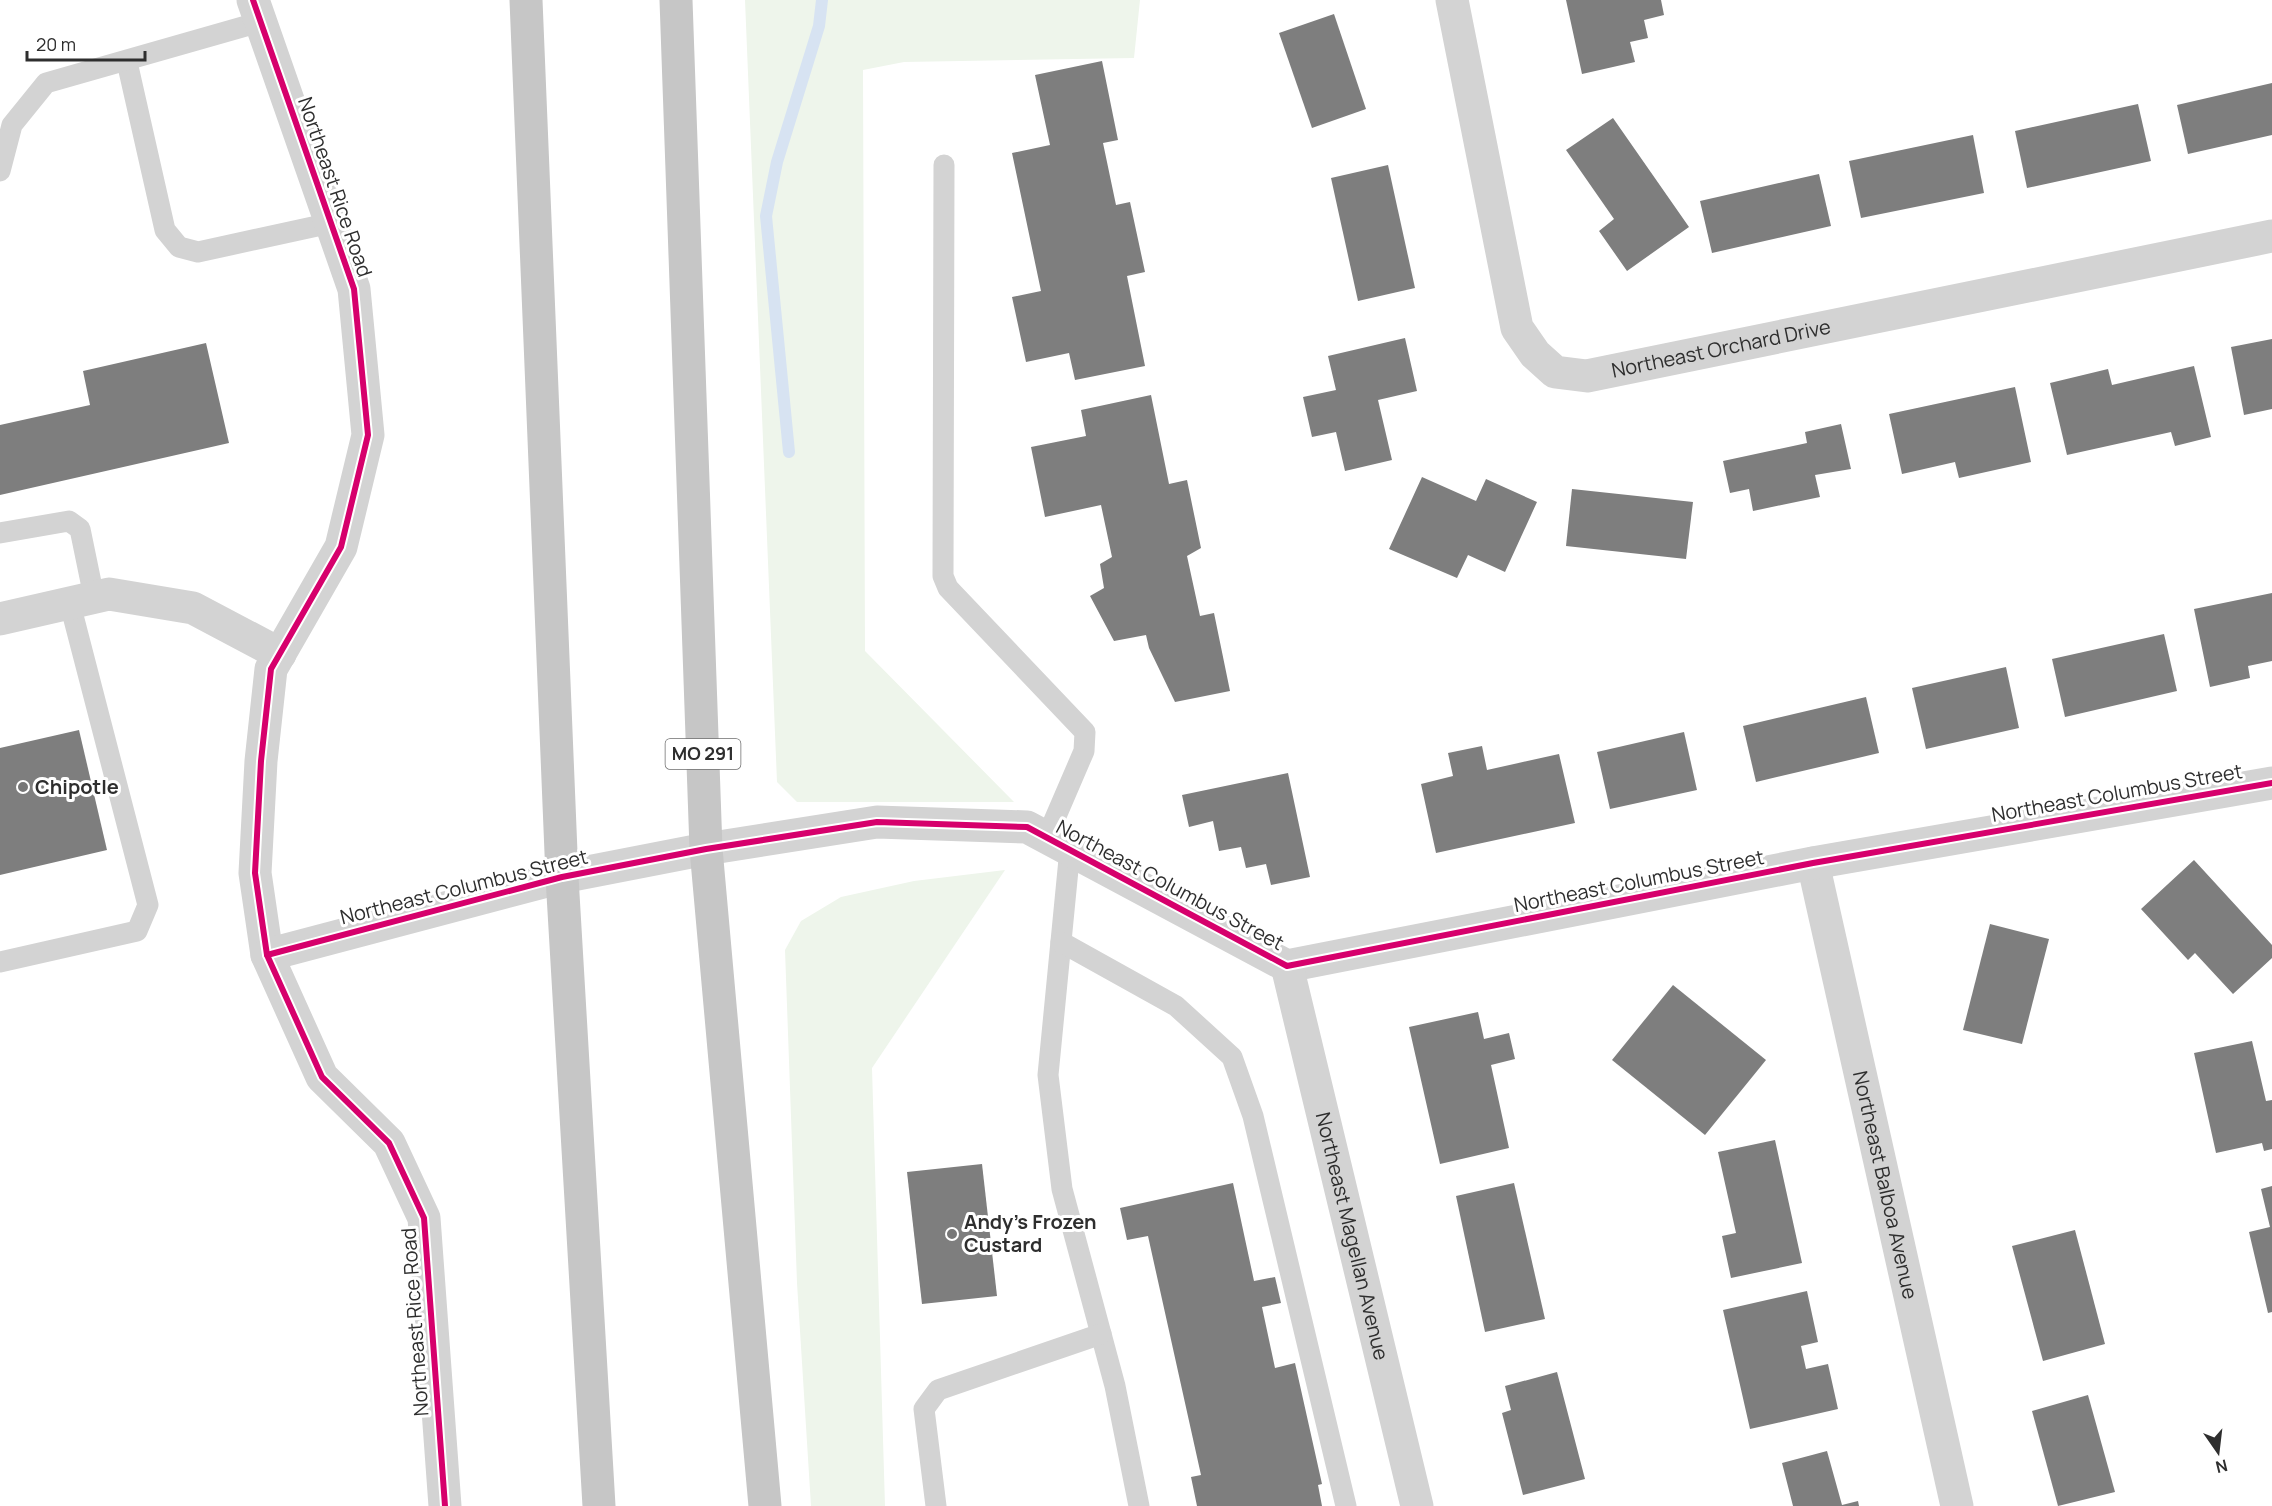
<svg xmlns="http://www.w3.org/2000/svg" width="2272" height="1506" font-family="Manrope,sans-serif">
<rect width="100%" height="100%" fill="#fff"/>
<!-- green -->
<g fill="#eef5eb">
<polygon points="745,0 1140,0 1134,58 904,62 863,70 865,651 1014,802 797,802 777,782"/>
<polygon points="1005,870 872,1068 885,1506 811,1506 797,1283 785,950 801,921 841,897 914,881"/>
</g>
<g fill="none" stroke-linecap="round" stroke-linejoin="round">
<!-- stream -->
<polyline stroke="#d7e3f2" stroke-width="12" points="789,452 766,216 777,162 819,26 822,0"/>
</g>
<!-- building -->
<g fill="#7e7e7e">
<polygon points="1566,0 1661,0 1664,15 1644,20 1648,38 1630,42 1635,62 1582,74"/>
<polygon points="1334,14 1366,109 1312,128 1279,33"/>
<polygon points="1102,61 1118,140 1103,143 1116,205 1130,202 1145,272 1127,276 1145,366 1075,380 1069,353 1026,362 1012,297 1041,291 1012,153 1050,145 1035,75"/>
<polygon points="2272,83 2272,135 2188,154 2177,105"/>
<polygon points="2138,104 2151,161 2027,188 2015,131"/>
<polygon points="1613,118 1689,227 1627,271 1599,231 1614,219 1566,150"/>
<polygon points="1973,135 1984,193 1861,218 1849,161"/>
<polygon points="1388,165 1415,288 1358,301 1331,178"/>
<polygon points="1819,174 1831,226 1712,253 1700,201"/>
<polygon points="1405,338 1417,391 1378,400 1392,460 1345,471 1336,432 1312,437 1303,397 1336,390 1328,356"/>
<polygon points="2272,339 2272,409 2244,415 2231,347"/>
<polygon points="206,343 229,443 0,495 0,425 90,405 83,371"/>
<polygon points="2194,366 2211,437 2175,446 2171,432 2067,455 2050,383 2108,369 2112,385"/>
<polygon points="2015,387 2031,462 1959,478 1955,462 1902,474 1889,414"/>
<polygon points="1151,395 1169,484 1187,480 1201,548 1187,556 1200,616 1214,613 1230,691 1175,702 1149,648 1146,635 1114,641 1090,596 1104,588 1100,564 1112,557 1101,505 1045,517 1031,447 1086,436 1081,410"/>
<polygon points="1841,424 1851,469 1815,475 1820,497 1753,511 1749,489 1730,493 1723,461 1807,443 1805,432"/>
<polygon points="1422,477 1476,501 1486,479 1537,502 1505,572 1468,555 1457,578 1389,549"/>
<polygon points="1572,489 1693,502 1686,559 1566,546"/>
<polygon points="2272,593 2272,661 2248,666 2250,678 2210,687 2194,609"/>
<polygon points="2164,634 2177,691 2065,717 2052,659"/>
<polygon points="2006,667 2019,728 1926,749 1912,688"/>
<polygon points="1866,697 1879,753 1756,782 1743,726"/>
<polygon points="79,730 107,850 0,875 0,748"/>
<polygon points="1684,732 1697,790 1610,809 1597,752"/>
<polygon points="1482,746 1487,770 1559,754 1575,823 1436,853 1421,784 1453,776 1448,753"/>
<polygon points="1288,773 1310,877 1271,885 1266,864 1246,868 1241,847 1219,851 1213,821 1189,827 1182,795"/>
<polygon points="2194,860 2272,945 2272,958 2233,994 2195,953 2188,960 2141,909"/>
<polygon points="1990,924 2049,939 2022,1044 1963,1030"/>
<polygon points="1673,985 1766,1060 1705,1135 1612,1060"/>
<polygon points="1478,1012 1484,1039 1509,1033 1515,1059 1491,1065 1509,1148 1440,1164 1409,1027"/>
<polygon points="2252,1041 2266,1101 2272,1100 2272,1149 2264,1151 2262,1143 2216,1153 2194,1053"/>
<polygon points="1775,1140 1802,1263 1731,1278 1722,1236 1736,1233 1718,1152"/>
<polygon points="982,1164 997,1296 922,1304 907,1172"/>
<polygon points="1233,1183 1254,1281 1275,1277 1281,1303 1262,1307 1275,1368 1295,1363 1322,1484 1318,1485 1322,1506 1197,1506 1191,1477 1201,1475 1148,1236 1127,1240 1120,1208"/>
<polygon points="1514,1183 1545,1319 1485,1332 1456,1196"/>
<polygon points="2272,1186 2272,1312 2268,1313 2249,1232 2270,1227 2261,1189"/>
<polygon points="2075,1230 2105,1344 2043,1361 2012,1246"/>
<polygon points="1807,1291 1818,1342 1801,1346 1806,1369 1828,1364 1838,1409 1750,1429 1723,1310"/>
<polygon points="1557,1372 1585,1479 1523,1495 1502,1413 1511,1410 1505,1386"/>
<polygon points="2088,1395 2115,1492 2058,1506 2032,1411"/>
<polygon points="1827,1451 1842,1505 1858,1501 1859,1506 1793,1506 1782,1463"/>
</g>
<g fill="none" stroke-linecap="round" stroke-linejoin="round">
<!-- service -->
<g stroke="#d3d3d3" stroke-width="21">
<polyline points="127,62 165,230 179,247 198,252 331,223"/>
<polyline points="944,165 943,576 948,588 1085,732 1084,751 1047,837"/>
<polyline points="0,171 12,125 46,83 260,22"/>
<polyline points="0,533 69,521 80,529 94,597"/>
<polyline points="1070,849 1048,1075 1062,1189 1115,1386 1139,1506"/>
<polyline points="1061,942 1176,1006 1232,1057 1253,1116 1346,1506"/>
<polyline points="0,962 137,931 148,905 70,604"/>
<polyline points="936,1506 924,1409 938,1390 1101,1334"/>
</g>
<!-- minor -->
<g stroke="#d3d3d3" stroke-width="33">
<polyline points="253,0 354,289 368,435 341,547 271,669 261,761 255,873 267,955 322,1077 389,1143 424,1218 445,1506"/>
<path id="s1" d="M1452,0L1517,328L1535,354L1555,372L1587,376L2272,236"/>
<polyline points="0,619 109,594 193,608 280,654"/>
<path id="s2" d="M1813,863L1957,1506"/>
<polyline points="267,955 562,877 706,849 877,822 1027,827 1287,966 1813,863 2272,783"/>
<path id="s3" d="M1287,966L1417,1506"/>
</g>
<!-- primary -->
<g stroke="#c6c6c6" stroke-width="33">
<polyline points="526,0 562,877 599,1506"/>
<polyline points="676,0 706,849 765,1506"/>
</g>
<defs>
<g id="cycleway">
<polyline points="253,0 354,289 368,435 341,547 271,669 261,761 255,873 267,955 322,1077 389,1143 424,1218 445,1506"/>
<polyline points="267,955 562,877 706,849 877,822 1027,827 1287,966 1813,863 2272,783"/>
</g>
</defs>
<!-- cycleway casing -->
<use href="#cycleway" stroke="#fff" stroke-width="10"/>
<!-- cycleway -->
<use href="#cycleway" stroke="#d6006c" stroke-width="6"/>
</g>
<!-- markers -->
<g fill="#777" stroke="#fff" stroke-width="2">
<circle cx="23" cy="787" r="6"/>
<circle cx="952" cy="1234" r="6"/>
</g>
<g text-anchor="middle" stroke-width="6" stroke-linejoin="round" paint-order="stroke">
<!-- shield labels -->
<rect fill="#fff" stroke="#6d6d6d" stroke-width="1.5" x="665.5" y="739" width="75" height="30" rx="4.5"/>
<g font-size="18" font-weight="bold" fill="#2e2e2e">
<text x="703" y="760">MO 291</text>
</g>
<!-- street labels -->
<g font-size="20" fill="#2e2e2e" stroke="#fff">
<text transform="translate(335 187) rotate(71)" y="7">Northeast Rice Road</text>
<text dy="7" stroke="none"><textPath href="#s1" startOffset="562">Northeast Orchard Drive</textPath></text>
<text transform="translate(2117 793) rotate(-10)" y="7">Northeast Columbus Street</text>
<text transform="translate(1639 881) rotate(-11)" y="7">Northeast Columbus Street</text>
<text transform="translate(1170 885) rotate(28)" y="7">Northeast Columbus Street</text>
<text transform="translate(464 887) rotate(-14)" y="7">Northeast Columbus Street</text>
<text dy="7" stroke="none"><textPath href="#s2" startOffset="330">Northeast Balboa Avenue</textPath></text>
<text dy="7" stroke="none"><textPath href="#s3" startOffset="278">Northeast Magellan Avenue</textPath></text>
<text transform="translate(415 1322) rotate(-94)" y="7">Northeast Rice Road</text>
</g>
<!-- poi labels -->
<g font-size="20" font-weight="bold" fill="#2e2e2e" stroke="#fff" text-anchor="start">
<text x="35" y="794">Chipotle</text>
<text x="964" y="1229">Andy's Frozen<tspan x="964" dy="23">Custard</tspan></text>
</g>
</g>
<!-- north arrow -->
<g transform="translate(2218 1452) rotate(166)" stroke="#ffffff" stroke-width="4.5" paint-order="stroke">
<path d="M0-4.5L10 22L0 15L-10 22Z" fill="#2e2e2e"/>
<text y="-9" font-size="16" font-weight="bold" text-anchor="middle" fill="#2e2e2e">N</text>
</g>
<!-- scale -->
<path d="M27 51v9h118v-9" fill="none" stroke="#2e2e2e" stroke-width="3"/>
<text x="36" y="51" font-size="18" fill="#2e2e2e" stroke="#ffffff" stroke-width="4.5" paint-order="stroke">20 m</text>
</svg>
